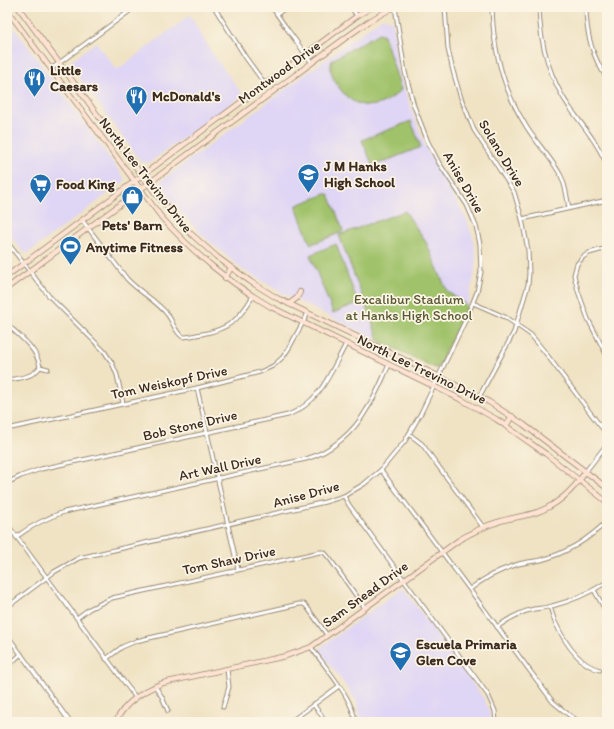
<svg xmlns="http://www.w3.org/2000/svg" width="614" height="729" font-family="Itim,sans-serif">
<rect width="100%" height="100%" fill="#fcf5e5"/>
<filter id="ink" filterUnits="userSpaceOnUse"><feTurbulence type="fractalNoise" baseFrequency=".025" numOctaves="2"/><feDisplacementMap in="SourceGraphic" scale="8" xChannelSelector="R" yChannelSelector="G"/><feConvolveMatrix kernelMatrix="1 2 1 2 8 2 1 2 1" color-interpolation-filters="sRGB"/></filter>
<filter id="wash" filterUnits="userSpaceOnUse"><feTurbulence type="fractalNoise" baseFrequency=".012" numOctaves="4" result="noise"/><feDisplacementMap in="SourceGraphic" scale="16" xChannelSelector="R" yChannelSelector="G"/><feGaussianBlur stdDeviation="0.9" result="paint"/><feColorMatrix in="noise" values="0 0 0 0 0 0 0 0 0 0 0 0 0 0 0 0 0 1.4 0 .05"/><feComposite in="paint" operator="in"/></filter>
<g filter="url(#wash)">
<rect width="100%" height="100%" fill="#f0e3c4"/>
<!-- built -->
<g fill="#dfd5f5">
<polygon points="190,15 214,56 243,95 147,164 145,161 142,163 69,64 71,61 96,42 117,70"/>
<polygon points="383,17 393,22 398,72 424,143 430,156 467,220 473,238 476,257 474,277 467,306 438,367 435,368 379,341 284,294 242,269 203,236 159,188 161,181"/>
<polygon points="7,18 125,179 124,182 28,253 23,252 7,231"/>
<polygon points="401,589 404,589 484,699 489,710 491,722 362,722 356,700 320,651 320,648"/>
</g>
<!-- green -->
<g fill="#a0c26b" stroke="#6e7644">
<path d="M379,33L384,35L401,90C380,111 355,112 338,86C332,77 329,71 332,60Z"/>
<polygon points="411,121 421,147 373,166 362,140"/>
<polygon points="326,194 329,194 343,230 342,232 312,244 310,243 296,207 297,205"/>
<polygon points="405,211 426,242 447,291 467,306 438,367 435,368 379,341 339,235"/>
<polygon points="336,244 358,303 333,313 310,255"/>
</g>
</g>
<g filter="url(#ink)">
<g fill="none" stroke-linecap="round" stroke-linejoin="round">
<defs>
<g id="street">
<polyline points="214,7 246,58 265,84"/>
<polyline points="272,7 285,26 312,63"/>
<polyline points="351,7 357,16"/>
<polyline points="445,7 448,49 453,71 461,98 474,130 514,192 522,219 528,250 529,273 528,285 514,332 479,397"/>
<path d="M492,7C493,49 503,90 526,126C536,143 552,158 561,176C566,186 567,198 569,208"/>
<path d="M539,7C540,44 549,78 570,108C584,127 598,144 607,165"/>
<path d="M586,7C586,33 592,57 607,78"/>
<polyline points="277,14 287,7"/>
<polyline points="51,69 135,7"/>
<polyline points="522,219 607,200"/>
<path d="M82,220L127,279C139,292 156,300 167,314C173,321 175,333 183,337C189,337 195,335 202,334C229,329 239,320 253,296"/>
<polyline points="7,242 49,296 104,351 112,363 117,375 123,403"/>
<polyline points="607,248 589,253 583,257 577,264 574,275 578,291 588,319 607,356"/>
<polyline points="473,303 505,317 531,335 544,351 598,423 607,434"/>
<path d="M7,324C20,337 37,348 40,367C32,378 19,378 7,380"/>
<polyline points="40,367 48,369"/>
<polyline points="197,388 238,569"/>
<polyline points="7,429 197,388 260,372 273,366 283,357 289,348 308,313"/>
<polyline points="409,434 422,444 483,527"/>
<polyline points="381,470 553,702 569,715 580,722"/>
<polyline points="586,471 607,444"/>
<path d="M7,483L21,476L41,469L288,415C321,402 330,373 346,344"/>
<polyline points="344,496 349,505 488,695 495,711 496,722"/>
<polyline points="7,524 136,698"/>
<path d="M16,537C31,526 46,518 64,512L306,459C331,452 354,432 367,409C376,396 382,380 389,365"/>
<path d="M470,589C483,579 497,571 513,566C522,562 532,562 541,560C567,553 588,540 607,521"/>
<polyline points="594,590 607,613"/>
<polyline points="7,607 54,572 79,558 325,502 344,496 364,484 381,470 405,441 421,413 467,317 477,292 481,272 480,244 476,226 467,205 439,163 428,142 414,106 405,72 395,7"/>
<path d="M550,607C552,612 553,617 555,622C564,641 578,665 600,670"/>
<polyline points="77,618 89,609 112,598 320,552 324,552 330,559 365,608"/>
<path d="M497,627C508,619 520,612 534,609C540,608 546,608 552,606C572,601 590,593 607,582"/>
<polyline points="7,635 70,722"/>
<path d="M311,647C324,666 354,699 355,722"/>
<polyline points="106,659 122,647 136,641 299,604 304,604 307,607 327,635"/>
<polyline points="7,667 21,654"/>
<polyline points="155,686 162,697 168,711"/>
<polyline points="313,704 322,716"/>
<polyline points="223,707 229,687 227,669"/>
<polyline points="290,722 339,686"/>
</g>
<g id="secondary">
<polyline points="18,7 155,193 189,232 217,257 251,282 277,298 438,376 489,402 523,424 607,488"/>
<path d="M7,10L162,218C196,255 227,281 271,307L462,400L496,419L546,454L607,502"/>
<polyline points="7,276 357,16 372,7"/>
<polyline points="225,278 231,268"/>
<polyline points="7,288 348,36 371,20 394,7"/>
<polyline points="289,304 297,298 300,292"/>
<polyline points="506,426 512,416"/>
<path d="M116,722C123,703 145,690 163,683L286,656L311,647L459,540C471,533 484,526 498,522C509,518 520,517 531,514C555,508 572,492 586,471"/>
</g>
</defs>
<!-- street casing -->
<use href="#street" stroke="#968671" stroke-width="5"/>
<!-- secondary casing -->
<use href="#secondary" stroke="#968671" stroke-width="6"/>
<!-- street -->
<use href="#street" stroke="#fff" stroke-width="3"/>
<!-- secondary -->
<use href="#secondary" stroke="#fee3d2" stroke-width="4.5"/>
</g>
</g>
<!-- icons -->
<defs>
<symbol id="restaurant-pin" viewBox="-11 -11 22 30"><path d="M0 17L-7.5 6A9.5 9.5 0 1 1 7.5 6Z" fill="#1f6fb2" stroke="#fcf5e5"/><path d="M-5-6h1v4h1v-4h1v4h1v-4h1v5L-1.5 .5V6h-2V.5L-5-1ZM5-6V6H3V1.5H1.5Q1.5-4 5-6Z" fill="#fff"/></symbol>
<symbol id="school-pin" viewBox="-11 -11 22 30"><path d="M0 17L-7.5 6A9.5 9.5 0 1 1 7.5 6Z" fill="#1f6fb2" stroke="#fcf5e5"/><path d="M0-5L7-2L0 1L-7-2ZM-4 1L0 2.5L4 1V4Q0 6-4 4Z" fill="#fff"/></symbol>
<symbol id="supermarket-pin" viewBox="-11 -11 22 30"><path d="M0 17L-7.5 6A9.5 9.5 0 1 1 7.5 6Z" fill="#1f6fb2" stroke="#fcf5e5"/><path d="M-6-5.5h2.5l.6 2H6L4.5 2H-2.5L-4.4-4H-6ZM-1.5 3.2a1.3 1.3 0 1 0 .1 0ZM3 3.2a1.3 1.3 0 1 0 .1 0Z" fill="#fff"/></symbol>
<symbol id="shop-pin" viewBox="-11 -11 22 30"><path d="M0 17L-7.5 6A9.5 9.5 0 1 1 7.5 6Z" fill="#1f6fb2" stroke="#fcf5e5"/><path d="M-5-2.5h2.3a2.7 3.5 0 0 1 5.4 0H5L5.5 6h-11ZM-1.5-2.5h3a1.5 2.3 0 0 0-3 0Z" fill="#fff"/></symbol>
<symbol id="stadium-pin" viewBox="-11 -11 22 30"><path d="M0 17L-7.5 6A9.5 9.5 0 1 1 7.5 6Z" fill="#1f6fb2" stroke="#fcf5e5"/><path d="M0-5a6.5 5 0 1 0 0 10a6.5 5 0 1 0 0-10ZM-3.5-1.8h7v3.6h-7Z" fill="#fff"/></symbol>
</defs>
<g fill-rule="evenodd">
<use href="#restaurant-pin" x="22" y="66" width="25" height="34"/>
<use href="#restaurant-pin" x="124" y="84" width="25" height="34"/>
<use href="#school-pin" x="296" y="162" width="25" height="34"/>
<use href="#supermarket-pin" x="28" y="172" width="25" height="34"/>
<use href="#shop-pin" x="120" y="184" width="25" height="34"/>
<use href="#stadium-pin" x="58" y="234" width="25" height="34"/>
<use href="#school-pin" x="388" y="640" width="25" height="34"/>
</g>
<g text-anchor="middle" stroke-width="3.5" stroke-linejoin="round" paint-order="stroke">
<!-- poi labels -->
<g font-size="14" font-weight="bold" fill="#3b2a1e" stroke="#fcf5e5" text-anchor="start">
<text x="50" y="75">Little<tspan x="50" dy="16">Caesars</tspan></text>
<text x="152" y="101">McDonald's</text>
<text x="324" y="171">J M Hanks<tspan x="324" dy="16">High School</tspan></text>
<text x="56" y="189">Food King</text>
<text x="132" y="230" text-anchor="middle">Pets' Barn</text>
<text x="86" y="252">Anytime Fitness</text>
<text x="416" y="649">Escuela Primaria<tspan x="416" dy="16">Glen Cove</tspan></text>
</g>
<!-- street labels -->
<g font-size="14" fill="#3b2a1e" stroke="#fcf5e5">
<text transform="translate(279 72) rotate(-36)" y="5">Montwood Drive</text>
<text transform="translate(502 153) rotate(59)" y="5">Solano Drive</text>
<text transform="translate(146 175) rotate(52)" y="5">North Lee Trevino Drive</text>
<text transform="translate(464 182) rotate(60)" y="5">Anise Drive</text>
<text transform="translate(422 369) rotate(26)" y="5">North Lee Trevino Drive</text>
<text transform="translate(169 382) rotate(-12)" y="5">Tom Weiskopf Drive</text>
<text transform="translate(190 425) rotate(-13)" y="5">Bob Stone Drive</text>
<text transform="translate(220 467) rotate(-12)" y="5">Art Wall Drive</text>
<text transform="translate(306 494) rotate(-15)" y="5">Anise Drive</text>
<text transform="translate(229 560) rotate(-12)" y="5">Tom Shaw Drive</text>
<text transform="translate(365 594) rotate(-36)" y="5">Sam Snead Drive</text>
</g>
<!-- park labels -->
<g font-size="14" fill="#595835" stroke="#fcf5e5">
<text x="409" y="304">Excalibur Stadium<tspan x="409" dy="16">at Hanks High School</tspan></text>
</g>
</g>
<!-- margin -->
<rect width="614" height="729" fill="none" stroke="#fcf5e5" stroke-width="24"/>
</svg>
